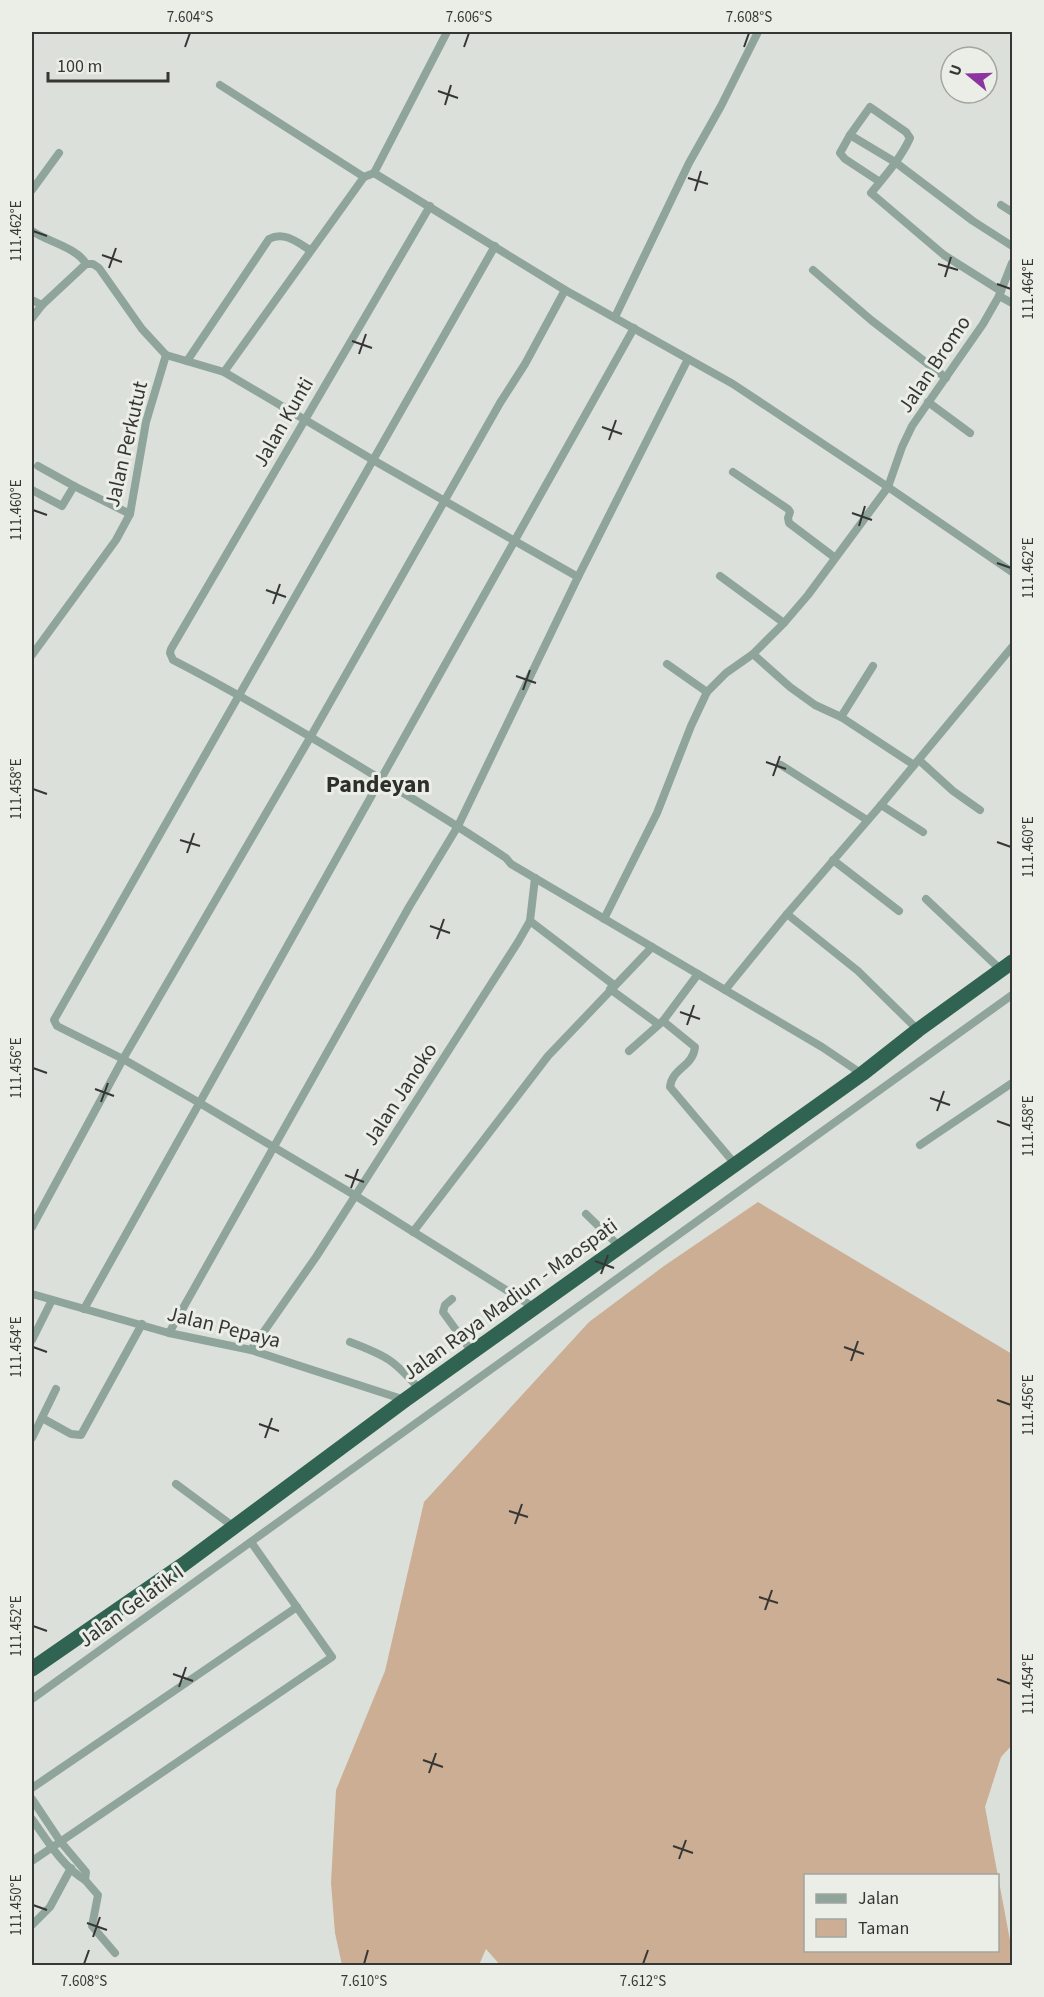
<svg xmlns="http://www.w3.org/2000/svg" width="1044" height="1997" font-family="'Source Sans 3',sans-serif">
<rect width="100%" height="100%" fill="#dce0da"/>
<!-- green -->
<path fill="#cbae93" fill-rule="evenodd" d="M758,1202L1012,1354V1745L1001,1757L985,1807L1012,1951V1965L501,1966L486,1949L479,1965H342L335,1933L331,1883L336,1790L385,1671L424,1502L589,1322L664,1266ZM806,1876H998V1950H806Z"/>
<g fill="none" stroke-linecap="round" stroke-linejoin="round">
<!-- street -->
<g stroke="#8fa59c" stroke-width="8">
<polyline points="220,85 364,177"/>
<polyline points="850,135 895,162 973,221 1012,246"/>
<polyline points="374,173 447,32"/>
<path d="M880,182L845,159L840,153L850,135L870,107L906,132L910,138C901,158 885,176 871,193L944,255L1001,291"/>
<polyline points="32,190 59,153"/>
<polyline points="1001,205 1012,212"/>
<path d="M430,206L171,649L170,653L173,660C243,696 310,736 377,777C420,803 463,829 506,858L511,864L822,1047L862,1074"/>
<path d="M32,231C46,241 78,248 86,264"/>
<polyline points="495,246 54,1020 57,1026 123,1059 198,1102 356,1196 535,1308"/>
<polyline points="813,270 871,320 946,378"/>
<polyline points="999,296 1012,303"/>
<polyline points="32,300 42,305"/>
<polyline points="615,317 689,163 721,106 758,32"/>
<polyline points="32,318 42,305 86,264 93,264 99,268 142,329 166,355 224,372 373,460 578,577"/>
<path d="M187,361L269,239C284,231 297,242 310,250"/>
<polyline points="224,372 364,177 374,173 565,290 733,384 888,487 1012,572"/>
<polyline points="928,402 970,433"/>
<polyline points="733,472 788,509 790,512 788,518 789,523 834,557"/>
<polyline points="74,486 130,514"/>
<polyline points="32,490 62,506 74,486 38,466"/>
<polyline points="720,576 784,623"/>
<polyline points="753,654 790,687 815,705 841,717 914,765"/>
<polyline points="32,655 116,540 130,514 146,422 166,355"/>
<polyline points="667,664 707,692"/>
<polyline points="841,717 873,666"/>
<polyline points="919,760 953,791 980,810"/>
<polyline points="781,765 867,820"/>
<polyline points="881,805 923,832"/>
<polyline points="833,860 899,911"/>
<polyline points="926,899 1001,970"/>
<polyline points="604,919 657,813 691,726 707,692 726,673 753,654 784,623 808,595 888,487 902,447 912,426 983,324 999,296 1012,263"/>
<polyline points="530,921 614,985"/>
<polyline points="610,989 658,1024"/>
<polyline points="725,990 787,914"/>
<polyline points="663,1021 698,974"/>
<polyline points="918,1030 858,971 787,914 881,805 1012,647"/>
<path d="M629,1051L663,1021L695,1047C693,1067 672,1068 670,1087L735,1164"/>
<polyline points="920,1145 1012,1083"/>
<polyline points="586,1214 620,1247"/>
<polyline points="32,1227 123,1059 311,736 500,403 525,364 565,290"/>
<polyline points="413,1232 548,1056 652,947"/>
<polyline points="32,1294 169,1333 251,1350 405,1400"/>
<polyline points="452,1299 445,1305 443,1312 472,1352"/>
<path d="M84,1309C265,980 452,656 634,328"/>
<polyline points="169,1333 409,907 458,826 578,577 688,359"/>
<polyline points="32,1340 52,1300"/>
<path d="M350,1342C387,1356 394,1360 420,1390"/>
<polyline points="251,1350 316,1257 518,942 530,921 535,878"/>
<polyline points="42,1418 71,1434 81,1435 142,1324"/>
<polyline points="32,1438 56,1389"/>
<polyline points="176,1484 234,1527"/>
<polyline points="32,1699 1012,995"/>
<polyline points="32,1788 297,1607"/>
<polyline points="32,1799 60,1841 86,1872 85,1880 98,1895 92,1926 115,1953"/>
<path d="M32,1819C47,1840 63,1867 85,1880"/>
<polyline points="32,1861 332,1657 251,1542"/>
<polyline points="32,1925 50,1907 71,1868"/>
</g>
<!-- highway -->
<polyline stroke="#316352" stroke-width="15" points="32,1669 184,1564 405,1400 862,1074 918,1030 1012,962"/>
</g>
<!-- ticks -->
<path fill="none" stroke="#363735" stroke-width="2" d="M185,47L190,33M464,47L469,33M744,47L749,33M438,91L458,98M445,105L451,85M688,178L708,184M695,191L701,171M33,231L47,236M102,255L122,262M938,264L958,270M109,268L116,248M945,277L951,257M997,284L1011,289M352,341L372,348M359,354L366,334M602,427L622,434M609,440L616,420M33,510L47,515M852,513L872,520M859,526L865,506M997,563L1011,568M266,590L286,597M273,604L280,584M516,676L536,683M523,690L530,670M766,762L786,769M773,776L780,756M33,789L47,794M180,840L200,846M997,842L1011,847M187,853L194,833M430,926L450,933M437,939L444,919M680,1012L700,1019M687,1025L694,1005M33,1068L47,1073M95,1089L114,1096M930,1098L950,1105M101,1102L108,1083M937,1111L944,1091M997,1121L1011,1126M345,1175L364,1182M351,1188L358,1169M595,1261L614,1268M601,1274L608,1255M33,1347L47,1352M844,1347L864,1354M851,1361L858,1341M997,1400L1011,1405M259,1424L279,1431M265,1438L272,1418M509,1511L528,1517M515,1524L522,1504M759,1597L778,1603M765,1610L772,1590M33,1626L47,1631M173,1674L193,1681M997,1679L1011,1684M179,1687L186,1667M423,1760L443,1767M429,1773L436,1753M673,1846L693,1853M679,1859L686,1840M33,1905L47,1910M87,1923L107,1930M93,1937L100,1917M84,1964L89,1950M364,1964L368,1950M643,1964L648,1950"/>
<g text-anchor="middle" stroke-width="6" stroke-linejoin="round" paint-order="stroke">
<!-- street labels -->
<g font-size="21" fill="#363735" stroke="#eaeee7">
<text transform="translate(934 364) rotate(-56)" y="7">Jalan Bromo</text>
<text transform="translate(283 422) rotate(-60)" y="7">Jalan Kunti</text>
<text transform="translate(126 444) rotate(-77)" y="7">Jalan Perkutut</text>
<text transform="translate(400 1094) rotate(-57)" y="7">Jalan Janoko</text>
<text transform="translate(510 1299) rotate(-36)" y="7">Jalan Raya Madiun - Maospati</text>
<text transform="translate(224 1327) rotate(14)" y="7">Jalan Pepaya</text>
<text transform="translate(131 1606) rotate(-36)" y="7">Jalan Gelatik I</text>
</g>
<!-- quarter labels -->
<g font-size="24" font-weight="bold" fill="#2c2f2a" stroke="#eaeee7">
<text x="378" y="792">Pandeyan</text>
</g>
</g>
<!-- border -->
<rect width="1044" height="1997" fill="none" stroke="#eaeee7" stroke-width="66"/>
<!-- legend -->
<rect x="804" y="1874" width="195" height="78" fill="#eaeee7" stroke="#a2a5a0" stroke-width="1.5"/>
<rect x="816" y="1894" width="30" height="9" fill="#8fa59c" stroke="#a2a5a0" stroke-width="1.5"/>
<text x="858" y="1904" font-size="18" fill="#363735">Jalan</text>
<rect x="816" y="1919" width="30" height="18" fill="#cbae93" stroke="#a2a5a0" stroke-width="1.5"/>
<text x="858" y="1934" font-size="18" fill="#363735">Taman</text>
<!-- north arrow -->
<g transform="translate(969 75) rotate(289)"><circle r="28" fill="#eaeee7" stroke="#a2a5a0" stroke-width="1.5"/>
<path d="M0-4.5L10 22L0 15L-10 22Z" fill="#8c35a1"/>
<text y="-9" font-size="16" font-weight="bold" text-anchor="middle" fill="#363735">U</text>
</g>
<!-- scale -->
<path d="M48 72v9h120v-9" fill="none" stroke="#363735" stroke-width="3"/>
<text x="57" y="72" font-size="18" fill="#363735" stroke="#eaeee7" stroke-width="4.5" paint-order="stroke">100 m</text>
<rect x="33" y="33" width="978" height="1931" fill="none" stroke="#363735" stroke-width="2"/>
<g font-size="15" text-anchor="middle" fill="#363735">
<text x="190" y="22">7.604°S</text>
<text x="469" y="22">7.606°S</text>
<text x="749" y="22">7.608°S</text>
<text transform="translate(16 231) rotate(-90)" y="5">111.462°E</text>
<text transform="translate(1028 289) rotate(-90)" y="5">111.464°E</text>
<text transform="translate(16 510) rotate(-90)" y="5">111.460°E</text>
<text transform="translate(1028 568) rotate(-90)" y="5">111.462°E</text>
<text transform="translate(16 789) rotate(-90)" y="5">111.458°E</text>
<text transform="translate(1028 847) rotate(-90)" y="5">111.460°E</text>
<text transform="translate(16 1068) rotate(-90)" y="5">111.456°E</text>
<text transform="translate(1028 1126) rotate(-90)" y="5">111.458°E</text>
<text transform="translate(16 1347) rotate(-90)" y="5">111.454°E</text>
<text transform="translate(1028 1405) rotate(-90)" y="5">111.456°E</text>
<text transform="translate(16 1626) rotate(-90)" y="5">111.452°E</text>
<text transform="translate(1028 1684) rotate(-90)" y="5">111.454°E</text>
<text transform="translate(16 1905) rotate(-90)" y="5">111.450°E</text>
<text x="84" y="1986">7.608°S</text>
<text x="364" y="1986">7.610°S</text>
<text x="643" y="1986">7.612°S</text>
</g>
</svg>
